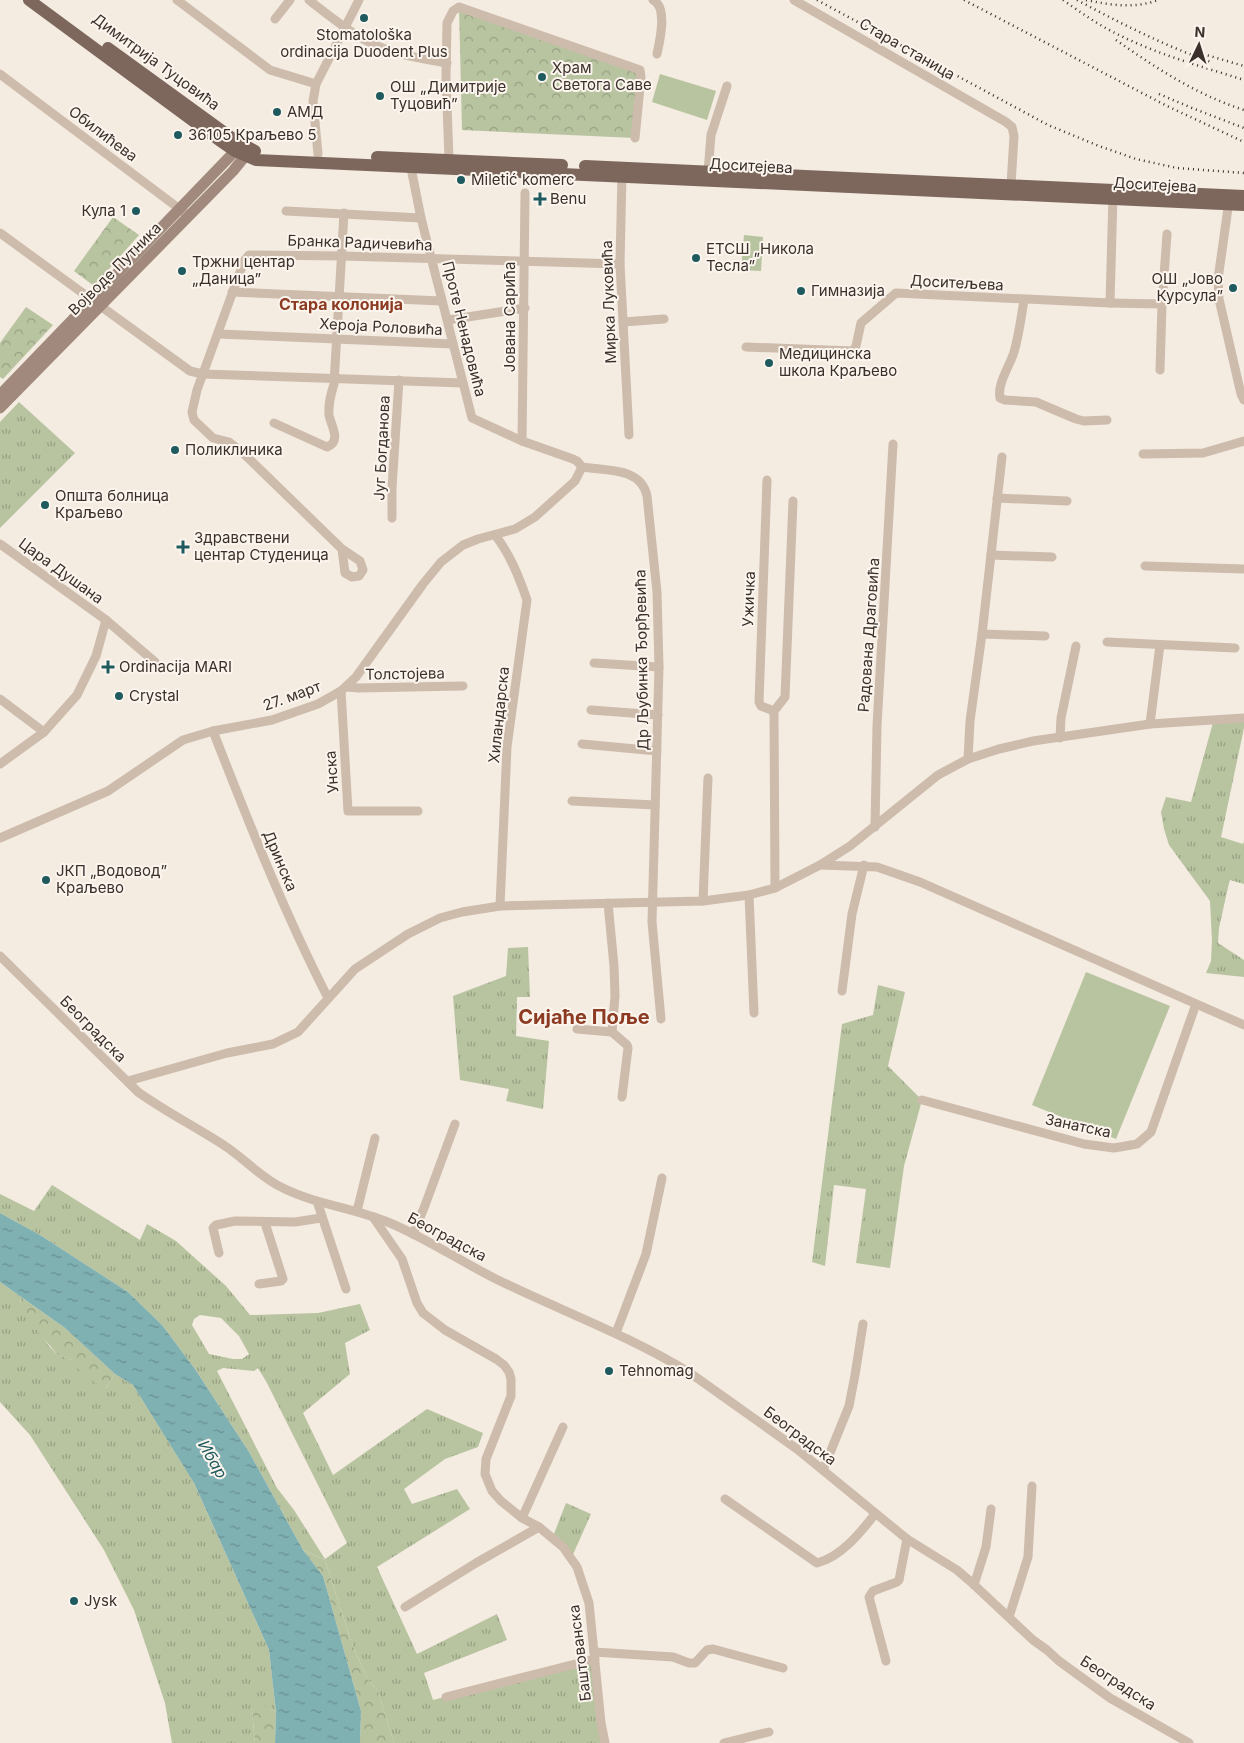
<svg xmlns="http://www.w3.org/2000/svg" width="1244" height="1743" font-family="Inter,sans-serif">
<defs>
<pattern id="grass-tufts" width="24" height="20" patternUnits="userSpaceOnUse" patternTransform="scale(1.25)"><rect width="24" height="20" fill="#b8c4a0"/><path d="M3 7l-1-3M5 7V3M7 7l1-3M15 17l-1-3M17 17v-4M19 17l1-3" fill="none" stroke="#97a083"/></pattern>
<pattern id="forest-crowns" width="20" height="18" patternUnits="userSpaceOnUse" patternTransform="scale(1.25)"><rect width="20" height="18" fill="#b8c4a0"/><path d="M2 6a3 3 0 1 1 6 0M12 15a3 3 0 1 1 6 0" fill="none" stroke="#97a083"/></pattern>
<pattern id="water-ripples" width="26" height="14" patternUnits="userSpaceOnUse" patternTransform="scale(1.25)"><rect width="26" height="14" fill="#7fb0b2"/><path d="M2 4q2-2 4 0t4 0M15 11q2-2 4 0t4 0" fill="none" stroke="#699091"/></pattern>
</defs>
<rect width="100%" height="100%" fill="#f4ebe1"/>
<!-- grass -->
<g fill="url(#grass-tufts)" fill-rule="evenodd">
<polygon points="19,402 75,453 0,528 0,422"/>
<polygon points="1244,718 1244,728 1221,837 1243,844 1244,841 1244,884 1230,880 1229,883 1219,928 1218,943 1244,960 1244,977 1206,973 1211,961 1212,941 1210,901 1169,845 1164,829 1161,812 1166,797 1191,802 1214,719"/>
<polygon points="528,947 530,997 517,997 516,1036 549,1041 543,1109 506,1101 509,1089 460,1080 453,996 506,976 508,948"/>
<polygon points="878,985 905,992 888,1066 922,1100 904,1166 890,1268 856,1263 866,1189 834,1185 825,1266 812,1262 842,1024 873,1015"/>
<path d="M52,1185L140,1240L147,1224L176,1241L226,1286L250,1315L318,1313L360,1304L370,1330L345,1343L350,1374L303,1413L333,1475L427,1409L483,1433L478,1447L445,1459L404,1489L412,1504L457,1489L470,1509L377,1567L417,1654L497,1614L507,1640L424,1673L433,1700L595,1659L605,1743H394L378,1691L368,1680L352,1644L325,1560L303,1550L249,1452L195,1369L162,1325L128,1292L40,1235L0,1213V1194L34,1211ZM200,1315L221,1318L239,1336L249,1354L242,1359H233L209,1354L192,1325L194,1319ZM223,1368L254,1371L258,1368L267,1383L347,1543L325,1559L294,1510L277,1488L217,1371Z"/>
<path d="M0,1282L21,1297L20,1303L49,1346L57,1354L72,1360L106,1388L115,1374L133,1385L193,1481L269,1650L276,1712C267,1706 262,1704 252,1710L255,1743H172L165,1703L134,1610L104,1550L30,1435L0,1402Z"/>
<polygon points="566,1503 591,1514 571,1559 552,1539"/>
</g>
<!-- forest -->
<g fill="url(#forest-crowns)">
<polygon points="459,7 640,70 635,138 462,130"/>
<polygon points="113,217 139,235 94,286 74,271"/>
<polygon points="26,307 53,325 3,379 0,377 0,343"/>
<path d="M21,1297L65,1328L115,1374L106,1388C91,1381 79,1374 72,1360L57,1354L22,1313L20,1303Z"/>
<polygon points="303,1550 325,1560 352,1644 368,1680 378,1691 394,1743 360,1743 361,1711 323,1576"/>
<polygon points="259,1705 267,1706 276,1712 275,1743 255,1743 252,1710"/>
</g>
<!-- garden -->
<g fill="#b8c4a0">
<polygon points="660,74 716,91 707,120 652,102"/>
<polygon points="744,235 763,237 761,271 741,270"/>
<polygon points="1086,972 1170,1006 1116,1139 1032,1105"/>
</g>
<!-- water -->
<polygon fill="url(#water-ripples)" points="0,1213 40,1235 128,1292 162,1325 195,1369 249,1452 303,1550 323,1576 361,1711 360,1743 275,1743 276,1712 269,1650 194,1483 133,1385 115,1374 65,1328 0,1282"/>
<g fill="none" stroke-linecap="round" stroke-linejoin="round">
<!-- minor -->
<g stroke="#cdbbac" stroke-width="9">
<polyline points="177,0 270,70 316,84"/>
<path d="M309,0C327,14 345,29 365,40C390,54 419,58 447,63"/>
<path d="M653,0C668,7 660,40 657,54"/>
<polyline points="794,0 1006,122 1012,127 1014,136 1011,185"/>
<polyline points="275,19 290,0"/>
<polyline points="0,74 185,213"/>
<polyline points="318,154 313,101 316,84 359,0"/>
<polyline points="449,160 446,76 447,23 453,11 459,7 640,70 641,77 635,138"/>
<polyline points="410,163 421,218 472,418 522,441 573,459 577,461 582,467"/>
<polyline points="708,172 711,135 727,86"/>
<polyline points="622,173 620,264 629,435"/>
<polyline points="1229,201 1218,279 1219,299 1241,394 1244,400"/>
<polyline points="286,211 421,218"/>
<polyline points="0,233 190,371 203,374 463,383"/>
<polyline points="232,292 442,301"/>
<path d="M1024,300C1021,318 1019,335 1014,352C1010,366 997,383 1000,398L1005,400L1036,402L1076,419L1084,421L1107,420"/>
<polyline points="1110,303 1162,304"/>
<polyline points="448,320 525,308"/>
<polyline points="623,322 664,319"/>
<polyline points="218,334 453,344"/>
<polyline points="746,347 853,351 856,346 861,323 896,293 1110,303 1113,195"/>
<polyline points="1160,370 1162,304 1167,234"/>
<path d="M274,423L327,447C342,441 331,426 329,415C328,404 331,394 334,384L344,213"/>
<polyline points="522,441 525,193"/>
<polyline points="1143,454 1203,453 1244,441"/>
<path d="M582,467C606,471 641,467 647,496L657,592L659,667L652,922L661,1019"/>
<polyline points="767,480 759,702 761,706 774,711"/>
<polyline points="997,498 1067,501"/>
<polyline points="392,518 392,488 399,380"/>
<path d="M495,535C510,554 519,577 527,600L507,747L500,906"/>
<polyline points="0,544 106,620 155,662"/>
<polyline points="342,549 345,573 352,577 359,576 363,570 360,561 342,549 242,452 229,442 213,438 194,420 192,412 197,390 244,261 249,255 342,256 620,264"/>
<polyline points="991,555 1052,557"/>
<polyline points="1145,566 1244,569"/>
<polyline points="982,634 1045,636"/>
<polyline points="1107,642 1235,648"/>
<polyline points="594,663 659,667"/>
<polyline points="347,687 358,688 463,686"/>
<polyline points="341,691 348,811 418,811"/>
<polyline points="0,699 44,732"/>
<polyline points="591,710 658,715"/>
<polyline points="1150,724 1160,645"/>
<path d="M213,731C248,821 284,912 328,998"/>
<polyline points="1060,738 1061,718 1076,646"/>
<polyline points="582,744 657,751"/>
<polyline points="968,759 970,721 982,634 1002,457"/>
<polyline points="0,764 44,732 77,695 96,656 106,620"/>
<polyline points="572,801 655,805"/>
<polyline points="875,827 877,726 893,444"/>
<polyline points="0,838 108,791 183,740 213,731 272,720 318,704 341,691 356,677 423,584 441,562 463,545 478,539 515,529 535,517 575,481 582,467"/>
<polyline points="820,865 877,867 920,882 1244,1025"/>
<polyline points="775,888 774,711 785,697 793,501"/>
<polyline points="749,895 754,1013"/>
<polyline points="703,901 708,778"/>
<polyline points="608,903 614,966 615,996 612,1032 627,1045 628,1048 622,1097"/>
<path d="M0,956L138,1092C166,1112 196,1127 225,1146C245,1159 261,1178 283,1188C317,1205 355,1208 390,1223C428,1239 463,1263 500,1281C564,1312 630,1336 690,1373L797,1449L907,1539L957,1570L971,1582L1033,1640L1047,1650L1059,1661L1110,1698L1189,1743"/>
<polyline points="842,991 852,914 864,865"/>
<polyline points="577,1029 612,1032"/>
<polyline points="128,1081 227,1053 273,1044 298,1032 355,969 408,934 440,918 462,912 500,906 703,901 749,895 775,888 820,865 850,846 938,775 968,759 999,749 1033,741 1150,724 1244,718"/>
<polyline points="922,1100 1084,1144 1114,1148 1137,1144 1151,1132 1196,1004"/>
<polyline points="317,1201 346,1289"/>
<polyline points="357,1211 375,1138"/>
<polyline points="373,1217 402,1259 417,1303 423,1313 445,1330 496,1359 504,1365 509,1372 511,1379 511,1396 486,1459 485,1474 492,1491 501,1501 522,1518 539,1527 563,1547 577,1567 589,1603 601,1723 605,1743"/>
<polyline points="413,1234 424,1208 455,1124"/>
<polyline points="219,1253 213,1228 216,1225 235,1221 295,1222 321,1218"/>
<polyline points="259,1284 281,1281 283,1279 265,1223"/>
<polyline points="616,1333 646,1254 662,1178"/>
<polyline points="823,1470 849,1406 855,1375 863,1324"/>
<path d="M725,1499L817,1563C841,1557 861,1532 875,1514"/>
<polyline points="522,1518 563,1427"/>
<polyline points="974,1585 986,1547 991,1509"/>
<polyline points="405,1607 476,1563 539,1527"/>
<polyline points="1009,1617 1028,1557 1032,1486"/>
<polyline points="594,1652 673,1657 689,1663 695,1663 707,1650 713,1649 783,1668"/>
<polyline points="886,1661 869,1597 873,1591 897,1582 899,1580 907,1539"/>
<polyline points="446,1697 595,1659"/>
<polyline points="724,1743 769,1732"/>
</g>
<!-- secondary -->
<g stroke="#a18a7d" stroke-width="11">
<polyline points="0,395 240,146"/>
<polyline points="0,408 233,171 250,150"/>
</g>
<!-- primary -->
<g stroke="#7d675c" stroke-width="12">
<polyline points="29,0 219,140 235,151 256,160 1244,205"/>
<polyline points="108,48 232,138 255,151"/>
<polyline points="377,157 562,165"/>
<polyline points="585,166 1244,196"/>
</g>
<!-- rail -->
<g stroke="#3b302b" stroke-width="2.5" stroke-dasharray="1 4" stroke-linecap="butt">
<polyline points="817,0 1048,125 1099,146 1136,159 1177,168 1244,173"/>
<polyline points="964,0 1167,106 1244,142"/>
<path d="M1063,0C1080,12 1097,24 1115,33C1156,54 1200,66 1244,80"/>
<path d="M1077,0C1120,23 1165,46 1211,62"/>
<path d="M1086,0C1110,5 1134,9 1158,0"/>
<path d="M1116,40C1156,68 1197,95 1244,110"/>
<polyline points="1203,54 1244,66"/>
<polyline points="1159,94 1192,108 1244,128"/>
</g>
</g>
<!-- markers -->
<g fill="#1f5a5e" stroke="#fbf5ee" stroke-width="2">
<circle cx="364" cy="18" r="5"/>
<circle cx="542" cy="77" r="5"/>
<circle cx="380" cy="96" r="5"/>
<circle cx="277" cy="112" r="5"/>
<circle cx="178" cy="135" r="5"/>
<circle cx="461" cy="180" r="5"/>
<path d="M537.5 191.5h5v5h5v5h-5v5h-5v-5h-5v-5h5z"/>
<circle cx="136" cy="211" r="5"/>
<circle cx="696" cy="258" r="5"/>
<circle cx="182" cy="271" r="5"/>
<circle cx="1233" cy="288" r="5"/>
<circle cx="801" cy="291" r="5"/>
<circle cx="769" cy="363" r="5"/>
<circle cx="175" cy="450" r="5"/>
<circle cx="45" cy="505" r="5"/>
<path d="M180.5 539.5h5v5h5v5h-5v5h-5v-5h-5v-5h5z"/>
<path d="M105.5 659.5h5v5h5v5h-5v5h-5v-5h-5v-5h5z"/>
<circle cx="119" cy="696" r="5"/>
<circle cx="46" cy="880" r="5"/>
<circle cx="609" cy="1371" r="5"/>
<circle cx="74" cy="1601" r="5"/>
</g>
<g text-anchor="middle" stroke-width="4" stroke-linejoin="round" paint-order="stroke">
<!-- poi labels -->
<g font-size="15" fill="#3b302b" stroke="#fbf5ee" text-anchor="start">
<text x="364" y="40" text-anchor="middle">Stomatološka<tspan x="364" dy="17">ordinacija Duodent Plus</tspan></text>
<text x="552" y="73">Храм<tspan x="552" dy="17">Светога Саве</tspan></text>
<text x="390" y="92">ОШ „Димитрије<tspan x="390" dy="17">Туцовић”</tspan></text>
<text x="287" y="117">АМД</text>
<text x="188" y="140">36105 Краљево 5</text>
<text x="471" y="185">Miletić komerc</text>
<text x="550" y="204">Benu</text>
<text x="126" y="216" text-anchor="end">Кула 1</text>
<text x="706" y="254">ЕТСШ „Никола<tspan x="706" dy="17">Тесла”</tspan></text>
<text x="192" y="267">Тржни центар<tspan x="192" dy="17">„Даница”</tspan></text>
<text x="1223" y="284" text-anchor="end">ОШ „Јово<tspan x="1223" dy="17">Курсула”</tspan></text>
<text x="811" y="296">Гимназија</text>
<text x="779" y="359">Медицинска<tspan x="779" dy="17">школа Краљево</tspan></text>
<text x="185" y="455">Поликлиника</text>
<text x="55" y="501">Општа болница<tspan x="55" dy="17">Краљево</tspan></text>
<text x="194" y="543">Здравствени<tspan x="194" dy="17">центар Студеница</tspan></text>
<text x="119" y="672">Ordinacija MARI</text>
<text x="129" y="701">Crystal</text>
<text x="56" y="876">ЈКП „Водовод”<tspan x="56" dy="17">Краљево</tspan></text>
<text x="619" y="1376">Tehnomag</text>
<text x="84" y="1606">Jysk</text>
</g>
<!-- street labels -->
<g font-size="15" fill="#3b302b" stroke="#fbf5ee">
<text transform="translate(907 49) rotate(30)" y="5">Стара станица</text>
<text transform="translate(156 62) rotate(36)" y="5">Димитрија Туцовића</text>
<text transform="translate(103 134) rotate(37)" y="5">Обилићева</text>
<text transform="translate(751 166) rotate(3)" y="5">Доситејева</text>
<text transform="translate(1155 185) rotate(3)" y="5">Доситејева</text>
<text transform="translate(360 243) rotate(2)" y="5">Бранка Радичевића</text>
<text transform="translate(115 269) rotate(-45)" y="5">Војводе Путника</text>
<text transform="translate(957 283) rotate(3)" y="5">Доситељева</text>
<text transform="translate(609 302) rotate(-92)" y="5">Мирка Луковића</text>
<text transform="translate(510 317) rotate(-90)" y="5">Јована Сарића</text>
<text transform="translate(381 327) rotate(3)" y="5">Хероја Роловића</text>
<text transform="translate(464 329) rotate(76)" y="5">Проте Ненадовића</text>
<text transform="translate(382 448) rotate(-87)" y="5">Југ Богданова</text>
<text transform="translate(61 571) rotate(36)" y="5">Цара Душана</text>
<text transform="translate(749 599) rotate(-88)" y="5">Ужичка</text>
<text transform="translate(869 635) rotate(-86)" y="5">Радована Драговића</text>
<text transform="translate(642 660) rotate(-91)" y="5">Др Љубинка Ђорђевића</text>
<text transform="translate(405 674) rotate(-1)" y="5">Толстојева</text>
<text transform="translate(292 696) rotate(-20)" y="5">27. март</text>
<text transform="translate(499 715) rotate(-84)" y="5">Хиландарска</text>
<text transform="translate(332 772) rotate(-94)" y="5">Унска</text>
<text transform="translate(280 861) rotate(67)" y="5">Дринска</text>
<text transform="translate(93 1029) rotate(45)" y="5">Београдска</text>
<text transform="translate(1078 1126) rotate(12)" y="5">Занатска</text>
<text transform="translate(447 1237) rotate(28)" y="5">Београдска</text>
<text transform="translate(800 1436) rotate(37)" y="5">Београдска</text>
<text transform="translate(580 1653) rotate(-97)" y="5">Баштованска</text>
<text transform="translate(1118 1683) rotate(33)" y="5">Београдска</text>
</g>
<!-- neighbourhood labels -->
<g font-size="16" font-weight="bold" fill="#8c3b22" stroke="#fbf5ee">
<text x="341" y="310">Стара колонија</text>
</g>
<!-- water labels -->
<g font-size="16" font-style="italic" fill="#1f5a5e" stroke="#fbf5ee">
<text transform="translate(213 1459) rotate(60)" y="6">Ибар</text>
</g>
<!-- district labels -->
<g font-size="20" font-weight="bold" fill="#8c3b22" stroke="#fbf5ee">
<text x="584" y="1024">Сијаће Поље</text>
</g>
</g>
<!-- north arrow -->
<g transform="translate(1199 45) rotate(4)" stroke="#fbf5ee" stroke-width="4" paint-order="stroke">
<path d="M0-4L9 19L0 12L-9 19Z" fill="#3b302b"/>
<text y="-8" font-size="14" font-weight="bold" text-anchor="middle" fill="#3b302b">N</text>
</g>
</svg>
